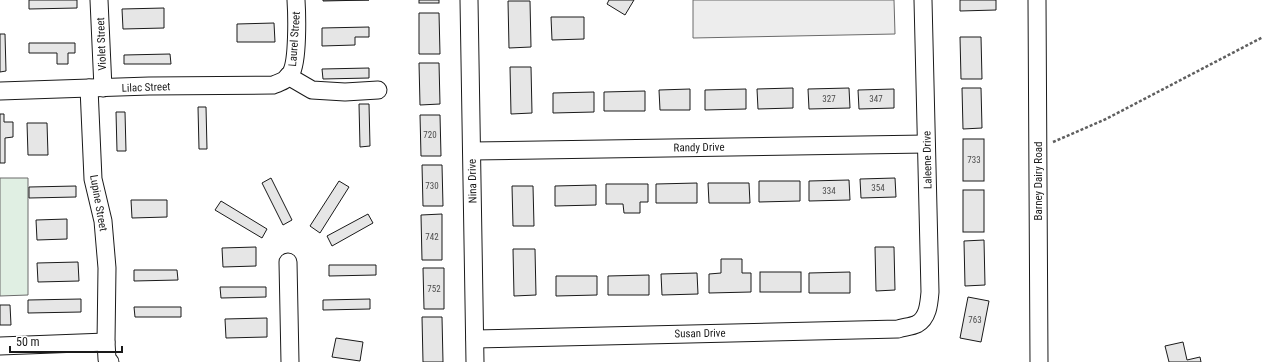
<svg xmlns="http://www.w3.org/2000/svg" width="1263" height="362" font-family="'Roboto Condensed',sans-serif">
<rect width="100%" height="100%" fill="#fff"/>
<!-- green -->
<polygon fill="#e0efe3" stroke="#6a6a6a" points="0,178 28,178 28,295 0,296"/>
<!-- parking -->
<polygon fill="#ededed" stroke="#6a6a6a" points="693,0 894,0 895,34 693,38"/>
<!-- building -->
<g fill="#e6e6e6" stroke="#1a1a1a">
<polygon points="29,0 77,0 77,8 29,9"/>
<polygon points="323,0 369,0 323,1"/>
<rect x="419" y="0" width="20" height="3"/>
<polygon points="609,0 634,0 625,15 607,4"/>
<polygon points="960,0 996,0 996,10 960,11"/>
<polygon points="508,1 530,1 531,47 509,48"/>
<polygon points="164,8 164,28 123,29 122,9"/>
<polygon points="419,13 439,13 440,54 419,54"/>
<polygon points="551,17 584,17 584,39 552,40"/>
<polygon points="274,23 275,42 237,42 237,24"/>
<polygon points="369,27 369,37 355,37 355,45 322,46 322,28"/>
<polygon points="0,34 5,34 6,71 0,72"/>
<polygon points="960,37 981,37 982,79 961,79"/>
<polygon points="29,43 75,43 75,53 68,53 68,64 57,64 57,53 29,53"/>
<polygon points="170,54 171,64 124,64 124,55"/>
<polygon points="419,63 439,63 440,104 420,105"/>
<polygon points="510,67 531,67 532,113 511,114"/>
<polygon points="369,68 369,78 323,79 322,69"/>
<polygon points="793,88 793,108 758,109 757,89"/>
<polygon points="849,88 850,108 809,109 808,89"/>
<polygon points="962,88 981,88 982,128 963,129"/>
<polygon points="690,89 690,110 660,110 659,90"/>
<polygon points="746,89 746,109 705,110 705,90"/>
<polygon points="894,89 894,108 859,109 858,90"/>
<polygon points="645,91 645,111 604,111 604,92"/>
<polygon points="594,92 594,112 553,113 553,93"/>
<polygon points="359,104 369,104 370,146 360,147"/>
<polygon points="198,107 206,107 207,149 199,149"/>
<polygon points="116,112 125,112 126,151 117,151"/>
<polygon points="0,114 4,114 4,122 13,122 13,137 5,138 5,163 0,163"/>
<polygon points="420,115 440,115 441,156 421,156"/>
<polygon points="27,123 47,123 48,155 28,155"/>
<rect x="963" y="139" width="21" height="42"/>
<polygon points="422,165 442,165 443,206 423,206"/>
<polygon points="271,178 292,220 283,225 262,183"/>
<polygon points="895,178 896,197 861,198 860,179"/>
<polygon points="849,180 850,200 809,201 809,181"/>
<polygon points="339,181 349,187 320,233 310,226"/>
<polygon points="759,181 800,181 800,201 759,202"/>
<polygon points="697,183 697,203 656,203 656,184"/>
<polygon points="708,183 749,183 750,203 709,203"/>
<polygon points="606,184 648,184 648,202 640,202 640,213 624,213 623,204 606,204"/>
<polygon points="596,185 596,205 555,206 555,186"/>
<polygon points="76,186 76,197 29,198 29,187"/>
<polygon points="512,186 533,186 534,226 513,226"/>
<rect x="963" y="190" width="21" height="42"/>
<polygon points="131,200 167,200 167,217 132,218"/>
<polygon points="221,201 267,229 262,238 215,210"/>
<polygon points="368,214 373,223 332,246 327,236"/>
<polygon points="442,214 442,260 422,260 421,215"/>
<polygon points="67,219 67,239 37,240 36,220"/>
<polygon points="984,240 985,285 965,286 964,241"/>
<polygon points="256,247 256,266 223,267 222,248"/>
<polygon points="875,247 894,247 895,290 876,291"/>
<polygon points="513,249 535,249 536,295 514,296"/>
<polygon points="721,259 742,259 742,273 751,273 751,292 709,293 709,274 721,273"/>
<polygon points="78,262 79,281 38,282 37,263"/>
<polygon points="329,265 376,265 376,275 329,276"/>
<polygon points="423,268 444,268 444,309 424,309"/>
<polygon points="134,270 177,270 178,280 134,281"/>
<rect x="760" y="272" width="41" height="20"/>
<polygon points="850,272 850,293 809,293 809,273"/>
<polygon points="697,273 698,294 662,295 661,274"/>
<polygon points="649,275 649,295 608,295 608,276"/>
<polygon points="556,276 597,276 597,295 556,296"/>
<polygon points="220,287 266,287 266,297 221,298"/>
<polygon points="968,297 989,301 981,342 960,338"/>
<polygon points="81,299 81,312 28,313 28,300"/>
<polygon points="370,299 370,309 323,310 323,300"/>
<polygon points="0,305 10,305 11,325 0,325"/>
<polygon points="134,307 181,307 181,317 135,317"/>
<polygon points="422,317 442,317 443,362 423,362"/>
<polygon points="267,318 267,337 226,338 225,319"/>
<polygon points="336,338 363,342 360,361 332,357"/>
<polygon points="1183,342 1187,360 1200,357 1201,362 1169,362 1165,346"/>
</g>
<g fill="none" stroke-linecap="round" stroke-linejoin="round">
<defs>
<g id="minor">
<polyline points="99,0 103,88"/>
<polyline points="469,0 475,362"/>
<polyline points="1037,0 1039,362"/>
<polyline points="288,76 312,90 345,92 378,90"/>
<polyline points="89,88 93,179 103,221 107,268 106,342 107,359 110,362"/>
<path d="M0,91L149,86L273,85C281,82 287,80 291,73C298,61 297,15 296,0"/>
<polyline points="472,151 926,144"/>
<polyline points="288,262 290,362"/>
<path d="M475,339L898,329C903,327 911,327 917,324C928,318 929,304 930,292L923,0"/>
<polyline points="0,346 106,342"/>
</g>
</defs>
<!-- minor casing -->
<use href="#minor" stroke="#1a1a1a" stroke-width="19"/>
<!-- path -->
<polyline stroke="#5f5f5f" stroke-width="2.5" stroke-dasharray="3 2" stroke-linecap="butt" points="1053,142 1106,119 1263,37"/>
<!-- minor -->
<use href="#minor" stroke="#fff" stroke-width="17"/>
</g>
<g text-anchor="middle" stroke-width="3" stroke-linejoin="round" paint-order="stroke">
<!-- number labels -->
<g font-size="9" fill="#4d4d4d">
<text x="829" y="102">327</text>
<text x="876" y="102">347</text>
<text x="430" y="138">720</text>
<text x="974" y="163">733</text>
<text x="432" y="189">730</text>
<text x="878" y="191">354</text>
<text x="829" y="194">334</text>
<text x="432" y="240">742</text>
<text x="434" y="292">752</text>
<text x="975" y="323">763</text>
</g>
<!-- street labels -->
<g font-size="11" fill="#1a1a1a" stroke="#fff">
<text transform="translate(294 39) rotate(-86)" y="4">Laurel Street</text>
<text transform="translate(101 44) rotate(-92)" y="4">Violet Street</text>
<text transform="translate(146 87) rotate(-2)" y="4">Lilac Street</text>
<text transform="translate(699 147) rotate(-1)" y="4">Randy Drive</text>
<text transform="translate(927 160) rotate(-91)" y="4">Laleene Drive</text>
<text transform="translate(472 181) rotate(-91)" y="4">Nina Drive</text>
<text transform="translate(1038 181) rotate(-90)" y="4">Barney Dairy Road</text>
<text transform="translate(99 203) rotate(80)" y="4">Lupine Street</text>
<text transform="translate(700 333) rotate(-1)" y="4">Susan Drive</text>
</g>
</g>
<!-- scale -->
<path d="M10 346v6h112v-6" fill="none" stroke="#1a1a1a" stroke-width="2"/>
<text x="16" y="346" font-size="12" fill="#1a1a1a" stroke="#ffffff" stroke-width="3" paint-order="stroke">50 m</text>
</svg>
